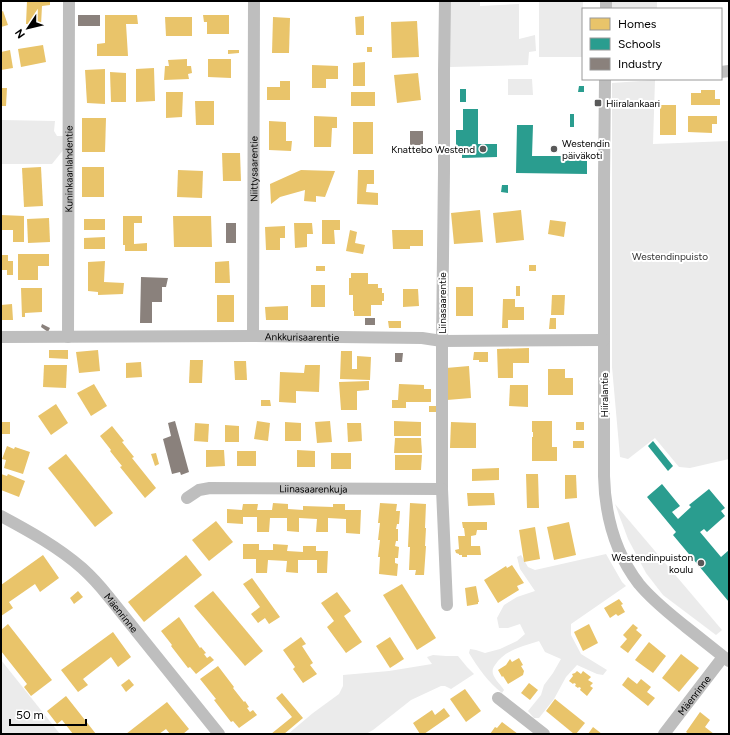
<svg xmlns="http://www.w3.org/2000/svg" width="730" height="735" font-family="Figtree,sans-serif">
<rect width="100%" height="100%" fill="#fff"/>
<!-- green -->
<g fill="#ebebeb">
<polygon points="449,1 480,1 480,6 519,4 519,39 535,35 536,51 529,52 528,65 450,67"/>
<rect x="539" y="1" width="44" height="56"/>
<rect x="612" y="1" width="45" height="8"/>
<polygon points="508,79 532,79 533,95 508,95"/>
<polygon points="655,80 653,144 729,141 729,459 690,468 679,467 655,438 628,459 620,457 612,367 612,83"/>
<polygon points="1,120 55,121 54,131 57,136 64,136 64,149 52,164 1,164"/>
<polygon points="615,504 722,630 716,635 663,595 646,573 628,539"/>
<path d="M606,554L622,582L626,586L571,624V635L581,654L607,670L603,675L597,674L577,665L566,677L554,699L539,718H534L528,711L541,695L544,685L553,673L561,659L545,652L539,641C523,646 505,650 495,665C493,668 492,670 493,674C495,680 501,685 504,690L502,693C488,682 478,668 469,653L470,649L476,650L485,653L500,649L517,641L525,634L520,624L508,628H499L497,618L504,605L517,597L535,591L520,569L517,557L521,555L528,567L535,570Z"/>
<polygon points="433,655 446,656 458,656 467,667 474,674 451,689 445,686 441,686 411,700 373,730 366,734 288,734 313,713 339,694 343,686 343,675 389,671 432,664 427,657"/>
<polygon points="1,660 60,734 1,734"/>
</g>
<!-- homes -->
<g fill="#e9c46a">
<polygon points="27,1 50,1 50,5 42,6 41,25 26,24"/>
<polygon points="3,11 8,25 1,27 1,12"/>
<polygon points="105,15 137,15 138,24 126,24 128,56 97,56 97,44 105,43"/>
<polygon points="203,15 229,15 229,34 207,34 207,22 204,22"/>
<polygon points="364,16 364,35 356,35 355,17"/>
<polygon points="165,17 192,17 192,36 166,36"/>
<polygon points="273,17 290,18 289,53 272,53"/>
<polygon points="417,21 419,57 392,58 391,22"/>
<polygon points="43,45 46,62 21,67 18,49"/>
<rect x="367" y="47" width="5" height="5"/>
<polygon points="10,50 13,68 1,70 1,52"/>
<polygon points="228,50 239,50 239,53 228,54"/>
<polygon points="187,59 187,66 191,66 192,73 188,74 189,79 164,80 165,66 169,66 168,60"/>
<polygon points="208,59 231,59 231,78 208,77"/>
<polygon points="365,62 365,86 353,86 353,63"/>
<polygon points="312,65 338,66 338,79 326,79 326,88 312,88"/>
<polygon points="154,68 155,101 136,102 136,69"/>
<polygon points="105,69 105,104 87,103 85,70"/>
<polygon points="110,72 126,73 126,102 111,102"/>
<polygon points="418,73 421,100 397,103 394,75"/>
<polygon points="280,81 290,81 290,100 267,100 267,87 280,87"/>
<polygon points="1,88 7,88 6,106 1,106"/>
<polygon points="701,90 715,90 715,99 720,99 720,105 691,105 691,93 701,93"/>
<polygon points="166,92 183,92 182,117 166,118"/>
<rect x="351" y="92" width="24" height="14"/>
<polygon points="195,101 214,101 214,125 196,125"/>
<rect x="660" y="105" width="16" height="30"/>
<polygon points="314,116 337,117 337,128 332,128 331,147 314,147"/>
<polygon points="688,116 717,116 717,124 712,124 712,133 688,132"/>
<polygon points="82,118 106,118 105,152 82,152"/>
<polygon points="269,121 286,122 286,141 292,141 291,151 269,150"/>
<rect x="353" y="122" width="20" height="32"/>
<polygon points="222,153 240,153 241,181 223,181"/>
<polygon points="41,167 43,206 24,207 22,168"/>
<rect x="82" y="167" width="22" height="30"/>
<polygon points="178,170 203,171 202,198 177,197"/>
<polygon points="301,170 335,171 325,197 316,196 316,202 304,201 305,190 280,197 271,204 270,184"/>
<polygon points="358,170 374,170 374,184 367,184 366,192 378,193 378,205 357,204"/>
<polygon points="480,210 483,242 454,244 451,213"/>
<polygon points="521,210 524,240 496,243 493,213"/>
<polygon points="1,215 24,216 24,242 13,242 13,230 1,230"/>
<polygon points="123,216 142,216 142,223 134,223 134,244 147,243 147,251 125,251 125,245 123,245"/>
<polygon points="173,216 211,216 212,247 174,247"/>
<polygon points="49,218 50,242 28,243 27,219"/>
<rect x="84" y="219" width="21" height="11"/>
<polygon points="322,220 340,220 340,230 334,230 335,244 322,244"/>
<polygon points="550,220 566,222 564,237 548,234"/>
<polygon points="294,223 312,223 313,234 307,234 307,247 295,248"/>
<polygon points="285,226 285,238 280,238 280,250 266,250 265,227"/>
<polygon points="350,230 357,232 355,243 365,245 363,254 346,251"/>
<polygon points="392,230 423,230 423,246 410,246 410,249 393,249"/>
<polygon points="105,237 105,249 84,249 84,238"/>
<polygon points="18,254 49,254 49,266 38,266 38,280 18,280"/>
<polygon points="1,255 8,255 8,261 13,261 13,275 7,275 7,270 1,270"/>
<polygon points="105,261 104,282 124,283 123,294 98,295 98,292 88,291 88,262"/>
<polygon points="229,261 230,283 215,283 215,262"/>
<rect x="529" y="265" width="7" height="6"/>
<rect x="316" y="266" width="9" height="5"/>
<polygon points="351,273 368,273 368,284 378,284 378,288 382,288 382,293 384,293 384,301 382,301 382,305 371,305 371,316 354,316 354,311 353,311 353,295 349,295 349,278 351,278"/>
<rect x="311" y="285" width="14" height="22"/>
<rect x="516" y="286" width="4" height="10"/>
<rect x="456" y="287" width="17" height="29"/>
<polygon points="21,288 42,288 42,312 25,313 25,317 22,317"/>
<polygon points="403,289 418,289 419,306 403,307"/>
<rect x="217" y="295" width="17" height="27"/>
<polygon points="552,295 565,295 564,315 551,315"/>
<polygon points="503,299 515,299 515,307 524,307 524,320 508,320 508,328 502,328"/>
<polygon points="12,304 13,320 1,320 1,305"/>
<polygon points="288,306 288,320 266,320 265,307"/>
<polygon points="550,318 556,318 556,329 549,329"/>
<polygon points="388,321 401,321 401,328 389,328"/>
<polygon points="529,348 529,363 513,363 513,378 498,378 497,349"/>
<polygon points="49,350 68,350 68,359 49,358"/>
<polygon points="98,350 100,371 79,373 76,352"/>
<polygon points="341,351 352,351 352,369 357,369 357,356 371,357 370,380 340,379"/>
<polygon points="474,352 488,352 488,362 479,362 479,360 473,360"/>
<polygon points="190,360 203,360 202,383 189,383"/>
<polygon points="234,361 246,361 247,380 235,380"/>
<polygon points="141,362 142,377 126,378 126,363"/>
<polygon points="44,365 67,365 66,388 43,387"/>
<polygon points="305,365 320,365 319,392 296,391 296,403 279,402 280,372 304,373"/>
<polygon points="469,366 471,398 447,400 446,368"/>
<polygon points="548,369 565,369 565,378 573,378 573,395 548,395"/>
<polygon points="369,381 369,390 357,391 357,410 341,410 339,382"/>
<polygon points="94,384 107,406 91,416 77,393"/>
<polygon points="399,384 424,385 424,389 431,389 431,402 406,402 406,408 392,408 392,400 398,400"/>
<polygon points="510,385 528,385 528,407 509,406"/>
<polygon points="261,400 270,400 271,406 261,406"/>
<polygon points="56,404 68,423 51,435 38,416"/>
<rect x="429" y="406" width="7" height="6"/>
<polygon points="257,421 270,423 268,441 254,439"/>
<polygon points="330,421 332,442 317,443 315,422"/>
<polygon points="394,421 421,422 421,436 394,436"/>
<polygon points="532,421 552,421 552,447 557,447 557,461 532,461 532,437 533,437 533,432 532,432"/>
<rect x="1" y="422" width="9" height="12"/>
<polygon points="285,422 301,423 301,441 285,441"/>
<polygon points="451,422 476,423 476,448 450,448"/>
<rect x="576" y="422" width="8" height="8"/>
<polygon points="195,423 209,424 208,442 194,441"/>
<polygon points="347,423 361,423 362,441 348,442"/>
<polygon points="225,425 239,426 239,442 225,442"/>
<polygon points="112,426 124,441 122,442 134,457 132,458 156,488 145,498 120,467 122,466 110,451 111,450 100,436"/>
<polygon points="395,438 421,438 422,453 394,453"/>
<rect x="573" y="441" width="11" height="7"/>
<polygon points="7,446 14,449 15,447 30,452 23,474 4,468 6,460 2,459"/>
<polygon points="206,450 224,450 225,466 206,467"/>
<polygon points="297,450 315,451 315,467 297,467"/>
<rect x="237" y="451" width="19" height="15"/>
<polygon points="156,453 159,464 155,466 151,454"/>
<rect x="331" y="453" width="20" height="16"/>
<polygon points="66,454 113,513 95,527 48,468"/>
<polygon points="395,455 422,455 421,470 395,470"/>
<polygon points="499,468 499,480 472,481 472,469"/>
<polygon points="1,474 7,476 8,474 25,481 19,497 1,490"/>
<polygon points="526,474 538,474 539,508 527,508"/>
<polygon points="565,475 576,475 577,498 565,499"/>
<polygon points="467,493 494,493 495,505 468,506"/>
<polygon points="273,503 288,504 288,509 303,510 303,506 333,507 333,504 345,504 345,510 361,510 360,534 346,533 346,519 328,518 328,532 316,532 317,519 299,518 299,532 287,531 287,518 270,518 269,532 257,532 257,517 243,517 243,524 227,523 227,509 242,510 243,504 258,504 257,510 272,510"/>
<polygon points="380,503 397,504 396,511 400,511 399,524 397,524 396,529 398,529 398,541 396,541 395,546 399,547 398,558 395,558 395,563 398,564 397,576 379,574 380,557 378,557 380,540 378,540 380,523 378,523"/>
<polygon points="410,503 426,504 425,528 426,528 425,546 426,546 424,575 415,575 416,570 409,570 410,547 408,547"/>
<polygon points="216,521 233,542 209,561 192,540"/>
<polygon points="462,522 487,522 487,530 477,530 476,535 471,536 471,546 480,546 481,555 467,555 467,557 462,557 462,555 459,555 459,554 456,553 455,550 459,549 458,536 465,536 464,528 463,528"/>
<polygon points="569,522 576,555 554,560 547,527"/>
<polygon points="535,527 540,559 524,562 519,530"/>
<polygon points="243,544 259,544 259,550 273,550 273,544 288,545 287,551 303,552 303,546 316,546 316,551 328,551 327,573 317,573 317,560 298,560 298,573 286,572 287,561 268,560 267,573 256,573 256,559 243,559"/>
<polygon points="43,555 59,578 40,592 35,584 9,602 13,608 1,616 1,585"/>
<polygon points="186,555 202,575 144,622 128,602"/>
<polygon points="512,565 524,583 517,586 519,590 498,603 484,580 506,566 507,568"/>
<polygon points="252,578 280,617 269,624 265,618 258,623 251,614 260,607 243,584"/>
<polygon points="402,584 436,638 417,650 383,595"/>
<polygon points="476,586 479,602 478,602 478,604 467,606 465,588"/>
<polygon points="78,591 83,597 74,604 70,598"/>
<polygon points="213,591 263,651 245,666 194,606"/>
<polygon points="337,592 351,611 344,616 362,642 346,653 327,627 334,621 321,603"/>
<polygon points="619,599 623,604 621,605 625,612 618,616 616,614 610,618 604,608"/>
<polygon points="179,617 200,648 201,647 206,653 204,654 207,658 210,656 214,660 196,674 190,667 188,668 171,646 172,645 161,631"/>
<polygon points="8,624 52,680 31,696 24,687 27,684 1,651 1,630"/>
<polygon points="589,624 598,643 583,651 574,632"/>
<polygon points="633,624 638,628 636,630 642,635 628,653 620,647 627,639 623,635"/>
<polygon points="113,632 131,657 118,667 111,657 83,679 88,685 78,692 61,670"/>
<polygon points="301,637 306,644 302,646 313,663 310,665 317,674 303,683 293,669 295,667 283,650"/>
<polygon points="390,637 404,659 390,668 376,646"/>
<polygon points="649,642 666,656 653,673 635,660"/>
<polygon points="681,654 699,668 679,692 662,678"/>
<polygon points="519,658 523,665 521,666 524,671 523,675 508,684 503,676 502,677 498,670 506,665 510,659 512,662"/>
<polygon points="218,666 234,687 233,688 244,702 245,701 249,707 247,708 250,712 253,710 257,715 239,728 233,721 231,722 214,700 216,699 200,679"/>
<polygon points="577,671 581,674 583,671 591,677 588,680 593,683 590,686 593,688 587,696 580,690 581,688 579,687 578,688 575,686 576,684 574,683 573,684 569,681 573,676 572,674 575,673"/>
<polygon points="628,677 637,684 641,679 651,687 647,692 655,698 648,706 622,685"/>
<polygon points="129,679 134,685 126,692 121,685"/>
<polygon points="529,683 538,690 530,700 521,693"/>
<polygon points="465,689 481,711 466,722 450,699"/>
<polygon points="282,693 303,718 284,734 271,734 292,717 276,698"/>
<polygon points="66,696 96,734 73,734 62,720 57,724 47,711"/>
<polygon points="555,699 585,723 576,734 574,734 546,711"/>
<polygon points="167,702 189,729 183,734 170,734 166,729 159,734 126,734"/>
<polygon points="444,708 450,716 424,734 420,734 413,723 432,710 435,715"/>
<polygon points="700,712 710,720 705,727 714,734 689,734 686,732"/>
<polygon points="502,722 518,734 490,734 495,727 497,728"/>
<polygon points="593,727 602,734 588,734"/>
</g>
<!-- schools -->
<g fill="#2a9d8f">
<polygon points="579,86 584,86 584,92 578,92"/>
<rect x="460" y="89" width="6" height="13"/>
<polygon points="463,109 478,109 478,144 497,144 497,157 462,158 462,147 456,148 456,130 463,130"/>
<rect x="570" y="114" width="4" height="13"/>
<polygon points="517,125 533,125 532,156 587,156 587,174 516,173"/>
<polygon points="502,185 508,185 508,193 501,192"/>
<polygon points="653,441 673,466 668,471 648,446"/>
<polygon points="662,484 680,506 672,512 678,519 691,507 689,505 709,489 725,508 721,511 725,516 707,532 704,529 700,532 721,557 729,550 729,602 673,535 676,532 647,497"/>
</g>
<!-- industry -->
<g fill="#8a817c">
<rect x="78" y="15" width="22" height="11"/>
<rect x="410" y="131" width="13" height="14"/>
<rect x="226" y="223" width="10" height="20"/>
<polygon points="141,277 168,278 166,287 162,287 162,302 152,302 152,323 140,323"/>
<rect x="365" y="318" width="10" height="7"/>
<polygon points="42,324 50,328 48,332 41,327"/>
<polygon points="395,353 403,353 402,362 395,362"/>
<polygon points="175,421 189,472 181,475 180,472 172,474 163,439 171,436 168,423"/>
</g>
<g fill="none" stroke-linecap="round" stroke-linejoin="round">
<!-- minor -->
<g stroke="#bebebe" stroke-width="12">
<polyline points="445,1 444,71 444,171 442,341 442,489 447,605"/>
<polyline points="606,9 606,1"/>
<polyline points="721,72 729,71"/>
<path d="M605,79L604,179V476C605,515 615,553 639,584C653,601 670,614 686,627C701,639 715,650 729,661"/>
<path id="s1" d="M253,336L254,1"/>
<path id="s2" d="M1,337L253,336L422,338L442,341L604,340"/>
<path id="s3" d="M68,337L69,1"/>
<path id="s4" d="M187,498L199,490L210,488L442,489"/>
<path id="s5" d="M1,516C29,531 58,547 82,568C92,577 100,586 108,596L219,734"/>
<polyline points="498,698 544,734"/>
<path id="s6" d="M664,734L723,657"/>
</g>
</g>
<!-- markers -->
<g fill="#595959" stroke="#fff" stroke-width="1.5">
<rect x="594" y="99" width="8" height="8" rx="2"/>
<circle cx="483" cy="149" r="4"/>
<circle cx="554" cy="149" r="4"/>
<circle cx="701" cy="563" r="4"/>
</g>
<g text-anchor="middle" stroke-width="4" stroke-linejoin="round" paint-order="stroke">
<!-- poi labels -->
<g font-size="10" fill="#000" stroke="#fff" text-anchor="start">
<text x="606" y="107">Hiiralankaari</text>
<text x="562" y="147">Westendin<tspan x="562" dy="12">päiväkoti</tspan></text>
<text x="475" y="153" text-anchor="end">Knattebo Westend</text>
<text x="693" y="561" text-anchor="end">Westendinpuiston<tspan x="693" dy="12">koulu</tspan></text>
</g>
<!-- street labels -->
<g font-size="10" fill="#000" stroke="#fff">
<text dy="4" stroke="none"><textPath href="#s3" startOffset="168">Kuninkaanlahdentie</textPath></text>
<text dy="4" stroke="none"><textPath href="#s1" startOffset="167">Niittysaarentie</textPath></text>
<text transform="translate(442 303) rotate(-90)" y="4">Liinasaarentie</text>
<text dy="4" stroke="none"><textPath href="#s2" startOffset="301">Ankkurisaarentie</textPath></text>
<text transform="translate(604 395) rotate(-90)" y="4">Hiiralantie</text>
<text dy="4" stroke="none"><textPath href="#s4" startOffset="129">Liinasaarenkuja</textPath></text>
<text dy="4" stroke="none"><textPath href="#s5" startOffset="156">Mäenrinne</textPath></text>
<text dy="4" stroke="none"><textPath href="#s6" startOffset="49">Mäenrinne</textPath></text>
</g>
<!-- park labels -->
<g font-size="10" fill="#323232" stroke="#fff">
<text x="670" y="260">Westendinpuisto</text>
</g>
</g>
<!-- border -->
<rect width="730" height="735" fill="none" stroke="#000000" stroke-width="4"/>
<!-- legend -->
<rect x="582" y="8" width="140" height="72" fill="#ffffff" stroke="#999999"/>
<rect x="590" y="18" width="20" height="12" fill="#e9c46a" stroke="#999999"/>
<text x="618" y="28" font-size="12" fill="#000000">Homes</text>
<rect x="590" y="38" width="20" height="12" fill="#2a9d8f" stroke="#999999"/>
<text x="618" y="48" font-size="12" fill="#000000">Schools</text>
<rect x="590" y="58" width="20" height="12" fill="#8a817c" stroke="#999999"/>
<text x="618" y="68" font-size="12" fill="#000000">Industry</text>
<!-- north arrow -->
<g transform="translate(28 28) rotate(235)" stroke="#ffffff" stroke-width="3" paint-order="stroke">
<path d="M0-3L7 15L0 10L-7 15Z" fill="#000000"/>
<text y="-6" font-size="11" font-weight="bold" text-anchor="middle" fill="#000000">N</text>
</g>
<!-- scale -->
<path d="M10 719v6h76v-6" fill="none" stroke="#000000" stroke-width="2"/>
<text x="16" y="719" font-size="12" fill="#000000" stroke="#ffffff" stroke-width="3" paint-order="stroke">50 m</text>
</svg>
